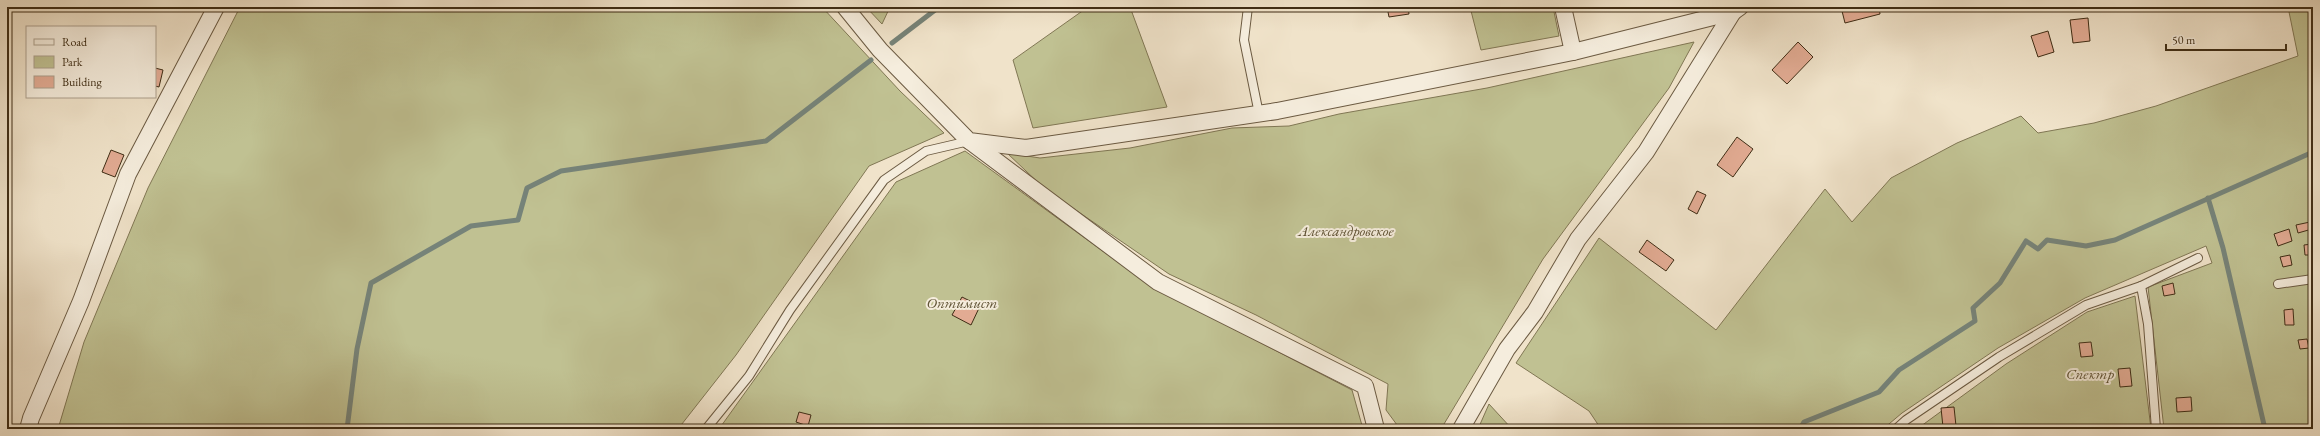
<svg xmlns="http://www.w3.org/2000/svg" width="2320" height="436" font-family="'EB Garamond',serif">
<rect width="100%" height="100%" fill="#f0e3ca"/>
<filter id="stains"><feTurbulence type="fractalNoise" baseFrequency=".005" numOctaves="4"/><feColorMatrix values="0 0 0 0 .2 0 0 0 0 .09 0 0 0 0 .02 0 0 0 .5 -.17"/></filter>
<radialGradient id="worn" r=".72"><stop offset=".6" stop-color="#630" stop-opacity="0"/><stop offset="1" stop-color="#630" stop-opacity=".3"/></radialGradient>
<!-- green -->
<g fill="#c0c192" stroke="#807754">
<polygon points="240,7 822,7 900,91 944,133 869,166 736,355 678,429 58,429 84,342 148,188"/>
<polygon points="866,7 890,7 882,24"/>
<polygon points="1088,7 1130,7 1167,107 1033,128 1013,60"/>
<polygon points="1470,7 1553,7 1559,36 1481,50"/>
<polygon points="2288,7 2313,7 2313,429 2164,429 2148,287 2212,263 2206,246 2085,298 1998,348 1902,413 1883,429 1601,429 1589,411 1516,363 1599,238 1716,330 1825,189 1852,222 1891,178 1957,143 2021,116 2038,133 2094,123 2156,106 2298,56"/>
<polygon points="1694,42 1669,88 1543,259 1441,429 1400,429 1386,410 1388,384 1256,315 1169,274 1045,189 1007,153 1040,158 1130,148 1232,128 1289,126 1339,114 1487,88"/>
<polygon points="965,151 1151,286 1352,390 1363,429 719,429 896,182"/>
<polygon points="2135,296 2151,429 1917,429 2006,364 2087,312"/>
<polygon points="1489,404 1512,429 1478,429"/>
</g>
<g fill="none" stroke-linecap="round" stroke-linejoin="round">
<!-- stream -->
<g stroke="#768379" stroke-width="5">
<polyline points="892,43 939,7"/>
<polyline points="2208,198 2223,248 2265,429"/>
<polyline points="347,429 357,349 371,283 471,226 518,220 527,188 561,171 766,141 871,60"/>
<polyline points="1800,429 1804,422 1879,392 1899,370 1975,321 1973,308 2000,283 2026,241 2038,249 2047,240 2086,246 2115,240 2313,152"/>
</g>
</g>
<!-- building -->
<g fill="#e2ab93" stroke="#3f2d15">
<polygon points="1387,7 1408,7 1409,14 1389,17"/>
<polygon points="1841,7 1879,7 1880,14 1845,23"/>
<polygon points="2088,18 2090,41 2073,43 2070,20"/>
<polygon points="2048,31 2054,52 2038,57 2031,36"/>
<polygon points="1798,42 1813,57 1787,84 1772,70"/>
<polygon points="155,68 163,70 159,87 155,86"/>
<polygon points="1737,137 1753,149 1733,177 1717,165"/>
<polygon points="111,150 124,155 115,177 102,172"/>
<polygon points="1697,191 1706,195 1697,214 1688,209"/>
<polygon points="2310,222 2312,229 2298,233 2296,225"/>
<polygon points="2289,229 2292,241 2278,246 2274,234"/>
<polygon points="1647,240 1674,260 1666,271 1639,252"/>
<polygon points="2312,244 2313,255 2305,255 2304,245"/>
<polygon points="2290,255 2292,265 2283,267 2280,257"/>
<polygon points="2173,283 2175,294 2164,296 2162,286"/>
<polygon points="962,297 980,306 971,325 952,315"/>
<polygon points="2293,309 2294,325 2285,325 2284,310"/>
<polygon points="2307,339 2309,348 2300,349 2298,340"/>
<polygon points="2091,342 2093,356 2081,357 2079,343"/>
<polygon points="2130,368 2132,386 2120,387 2118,369"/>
<polygon points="2191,397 2192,411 2177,412 2176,398"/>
<polygon points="1954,407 1956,426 1943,427 1941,408"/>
<polygon points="799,412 811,415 808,426 796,422"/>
</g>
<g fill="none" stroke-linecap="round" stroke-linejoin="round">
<defs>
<g id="service">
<polyline points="1248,7 1244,40 1259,114"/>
<polyline points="2278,284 2313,279"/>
<polyline points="2141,286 2198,258"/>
<polyline points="706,429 749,376 790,310 884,180 926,151 969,141"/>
<polyline points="1896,429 1906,420 1999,357 2086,305 2141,286 2148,324 2156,429"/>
</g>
<g id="minor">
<polyline points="845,7 880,50 969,141 1026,148 1277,111 1573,52 1733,12 1740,7"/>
<polyline points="1563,7 1573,52"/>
<polyline points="971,142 1158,282 1365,386 1376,429"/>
<polyline points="28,429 31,418 81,301 128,174 216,7"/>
<polyline points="1461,429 1507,349 1535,312 1578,239 1646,152 1733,12"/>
</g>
</defs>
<!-- service casing -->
<use href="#service" stroke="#6b5a42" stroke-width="10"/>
<!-- minor casing -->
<use href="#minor" stroke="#6b5a42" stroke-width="18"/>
<!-- service -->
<use href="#service" stroke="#f5eddd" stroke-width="8"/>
<!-- minor -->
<use href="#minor" stroke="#f5eddd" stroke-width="16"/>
</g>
<g text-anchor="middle" stroke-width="4" stroke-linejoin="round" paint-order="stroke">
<!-- park labels -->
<g font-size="15" font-style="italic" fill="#5f5234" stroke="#f5eddd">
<text x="1346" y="236">Александровское</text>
<text x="962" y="308">Оптимист</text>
<text x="2090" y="379">Спектр</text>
</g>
</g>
<!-- margin -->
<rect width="2320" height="436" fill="none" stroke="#f0e3ca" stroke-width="24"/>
<rect x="8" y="8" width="2304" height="420" fill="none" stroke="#3f2d15" stroke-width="2"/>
<rect x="12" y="12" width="2296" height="412" fill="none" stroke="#3f2d15"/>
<!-- legend -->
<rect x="26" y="26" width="130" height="72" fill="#f5eddd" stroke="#aca08d"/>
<rect x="34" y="39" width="20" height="6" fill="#f5eddd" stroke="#aca08d"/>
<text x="62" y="46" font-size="12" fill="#3f2d15">Road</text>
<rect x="34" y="56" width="20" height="12" fill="#c0c192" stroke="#aca08d"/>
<text x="62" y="66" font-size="12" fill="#3f2d15">Park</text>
<rect x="34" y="76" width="20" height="12" fill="#e2ab93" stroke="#aca08d"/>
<text x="62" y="86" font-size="12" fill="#3f2d15">Building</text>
<!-- scale -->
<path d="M2166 44v6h120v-6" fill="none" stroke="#3f2d15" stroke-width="2"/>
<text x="2172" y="44" font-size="12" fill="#3f2d15" stroke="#f5eddd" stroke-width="3" paint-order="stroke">50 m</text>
<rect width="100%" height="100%" filter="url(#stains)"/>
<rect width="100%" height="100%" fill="url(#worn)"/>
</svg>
